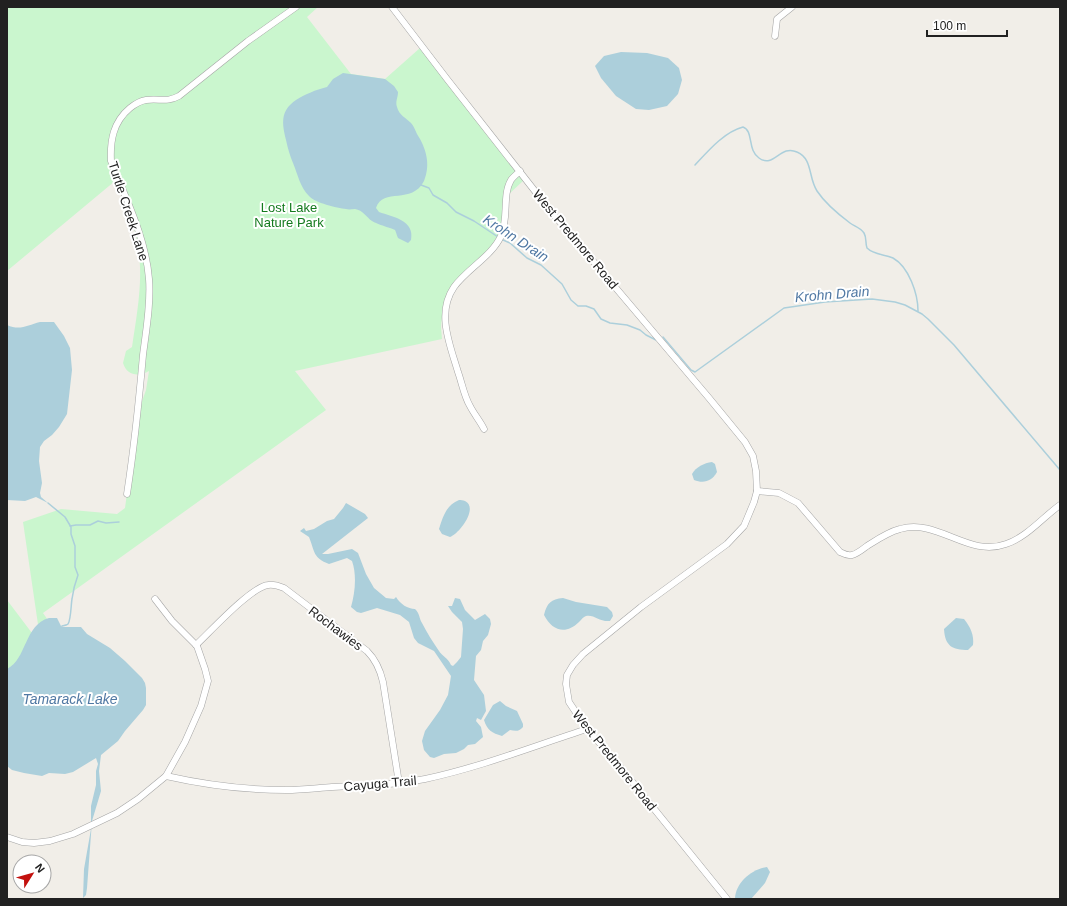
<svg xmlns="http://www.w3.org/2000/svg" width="1067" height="906" font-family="Arial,sans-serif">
<rect width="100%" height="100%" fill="#f1eee8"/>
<!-- park -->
<path fill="#caf6ce" d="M7,7H318L307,17L351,74L385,79L420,48L523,181L509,194L497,242L459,280L443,305L441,327L442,339L295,371L326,410L43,613L76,660L7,713V600L41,645L23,522L61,509L117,514L125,508L138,413L146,390L149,371C139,377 127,376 123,363L126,351L132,347C136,320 141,293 140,267C139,236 129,208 115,181L7,271Z"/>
<!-- water -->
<g fill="#accfdb">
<polygon points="621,52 647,53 668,58 679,68 682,80 678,94 667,106 649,110 636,109 616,96 601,78 595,66 604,56"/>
<path d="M343,73L385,79L394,86L398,92C398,98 395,101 397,107C399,115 406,118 411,123C414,126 415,130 417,134C426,148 431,164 424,181C412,205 383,187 376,208L379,212C393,217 415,220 411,240L408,243L398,238C397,236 396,232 395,230C394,229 376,224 372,221C366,217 363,210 355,209C352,209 349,210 346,209C337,208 315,203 309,196C300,187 298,175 293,163C290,156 288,149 286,140C282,123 280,111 296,100C306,94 315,90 327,87L333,79Z"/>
<path d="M40,322H54L64,336L70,348L72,370L67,414L59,427L52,435L44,441L40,447L39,461L42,483L40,493L41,497L48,503L36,497L25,501L7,500V325C20,331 28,325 40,322Z"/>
<path d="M712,462L715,464L717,472C712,481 704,484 694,480L692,474C696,467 704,463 712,462Z"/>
<path d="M459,500C461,500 463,500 465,501C479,508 459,534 450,537L442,534L439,529C443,517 446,505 459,500Z"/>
<path d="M346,503L365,514L368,518L322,554H328L352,549L358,553L366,574L374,588L386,598L394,599L396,597C400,604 408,609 415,609C420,614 419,618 422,623C427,633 433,642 439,651C442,656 448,658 451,665L453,666L457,662L461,657L463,629L462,622L452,612L448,606H452L455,598L460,599L465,610L475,620L485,614L490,619L491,624L488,635L483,641L481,650L476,656L474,680L484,695L486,711L481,720L477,718L476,721L481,727L483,737L475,744L468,745L464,749L456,753L444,754L434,758L430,757L424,750L422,741L425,731L440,710L448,695L451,676L434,651L418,643L414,638L409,622L400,615L377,608L361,613L357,612L351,607C355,593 357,575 352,561L347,558L329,564C313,558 315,552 309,537L300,531L304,528L306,531L314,529L327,521L334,519L343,508Z"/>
<path d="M563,598L576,602L607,607L612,612L613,616L610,621C599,622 594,614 586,616C583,617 582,619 579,622C566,635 552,631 544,615C547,603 551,599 563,598Z"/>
<path d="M49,618H57L61,626L63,627H81L87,634L110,648L125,661L142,678L145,683L146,688V705L143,710L125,731L118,741L101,755L99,771L101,791L92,821L87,888L86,895L83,898L84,869L91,829V806L96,785V771L98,764L96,758L73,772L65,774L49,773L42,776L24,773L12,770L7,766V669C27,659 24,625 49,618Z"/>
<path d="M956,618L964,619C971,628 974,635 973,645L968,650C952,650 945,646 944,629Z"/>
<path d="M500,701L506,706L517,711L523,724V727C519,732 515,731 510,730L502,736C492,733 487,730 484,720L493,705Z"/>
<path d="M767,867L770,872L765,883L751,899H735C735,883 752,869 767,867Z"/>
</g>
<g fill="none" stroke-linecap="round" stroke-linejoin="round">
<!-- stream -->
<g stroke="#accfdb" stroke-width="1.5">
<path d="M695,165C708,151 724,132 743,127C754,131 747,150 759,158C774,169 780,144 797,152C813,159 808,177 817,191C825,203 838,214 850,223C854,226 861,228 864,233C867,238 865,243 867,248C874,255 884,254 893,258C909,267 918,294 918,311"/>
<polyline points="421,185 429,188 433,195 447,203 456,212 474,221 498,237"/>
<polyline points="501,239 510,243 527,258 541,265 562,284 571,300 578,306 586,306 594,309 601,319 610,323 627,325 640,330 646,335 658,341"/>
<polyline points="663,337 691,370 695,372 784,308 825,302 872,299 895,302 905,305 922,314 928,319 954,345 1060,470"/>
<path d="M48,503L65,517L71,527V534L75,546V567L78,575C75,583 73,591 72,599C71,604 71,620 68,624C67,625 62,626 62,626"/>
<polyline points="70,526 76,525 90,525 98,521 106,523 119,522"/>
</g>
<defs>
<g id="minor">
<polyline points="392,7 447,79 549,209 709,398 745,442 753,456 756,471 757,491 754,502 744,526 727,544 641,607 583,654 573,665 567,675 566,684 569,702 587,729 613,758 727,899"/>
<polyline points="775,36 777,19 792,7"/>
<path d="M484,429C480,421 474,414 470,406C464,396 462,383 458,372C450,345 436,313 454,287C467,269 492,256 501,236C509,218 502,195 511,180C513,177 517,174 520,171"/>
<path d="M757,491L779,493L798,503L840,552C844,554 847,556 852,555C857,554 863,549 867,546C878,539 888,532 900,529C938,518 968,558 1006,544C1027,537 1042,518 1060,505"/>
<path d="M127,494C134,448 139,401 143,355C146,331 151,304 149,279C146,239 126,199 111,161C110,141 113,122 130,108C135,104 140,101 146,100C160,98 166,103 179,96L248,41L296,7"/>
<path d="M196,645C210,632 251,587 268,585C274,584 279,586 284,588L367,651C376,660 380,669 383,682L399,783"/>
<path d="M166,776C206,785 246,790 286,790C302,790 317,788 332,787C363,786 395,785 425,779C481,767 534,746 587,729"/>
<polyline points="7,837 22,842 34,843 50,841 73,834 117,813 138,799 166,776 185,742 201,706 208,681 205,669 197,646 172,621 155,599"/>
</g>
</defs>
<!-- minor casing -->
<use href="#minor" stroke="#a5a5a5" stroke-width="7"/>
<!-- minor -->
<use href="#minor" stroke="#fff" stroke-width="6"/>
</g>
<g text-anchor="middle" stroke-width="4" stroke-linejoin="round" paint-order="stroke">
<!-- park labels -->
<g font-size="13" fill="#147a1e" stroke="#fff">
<text x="289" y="212">Lost Lake<tspan x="289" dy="15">Nature Park</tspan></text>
</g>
<!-- street labels -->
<g font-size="13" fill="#212121" stroke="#fff">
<text transform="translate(129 211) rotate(72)" y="5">Turtle Creek Lane</text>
<text transform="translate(576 239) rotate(50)" y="5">West Predmore Road</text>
<text transform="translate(336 628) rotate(37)" y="5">Rochawies</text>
<text transform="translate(615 760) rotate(51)" y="5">West Predmore Road</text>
<text transform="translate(380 783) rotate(-5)" y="5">Cayuga Trail</text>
</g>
<!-- water labels -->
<g font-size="14" font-style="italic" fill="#5078a3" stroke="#fff">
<text transform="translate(516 238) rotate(33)" y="5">Krohn Drain</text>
<text transform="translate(832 294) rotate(-5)" y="5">Krohn Drain</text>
<text x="70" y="704">Tamarack Lake</text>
</g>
</g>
<!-- border -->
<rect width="1067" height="906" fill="none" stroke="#212121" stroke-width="16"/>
<!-- north arrow -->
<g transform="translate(32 874) rotate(53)"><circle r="19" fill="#ffffff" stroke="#a6a6a6"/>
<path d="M0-3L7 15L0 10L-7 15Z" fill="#c3110e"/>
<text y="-6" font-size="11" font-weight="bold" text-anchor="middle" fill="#212121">N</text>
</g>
<!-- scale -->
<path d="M927 30v6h80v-6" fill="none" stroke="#212121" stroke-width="2"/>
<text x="933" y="30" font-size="12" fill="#212121" stroke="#ffffff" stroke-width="3" paint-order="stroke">100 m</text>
</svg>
